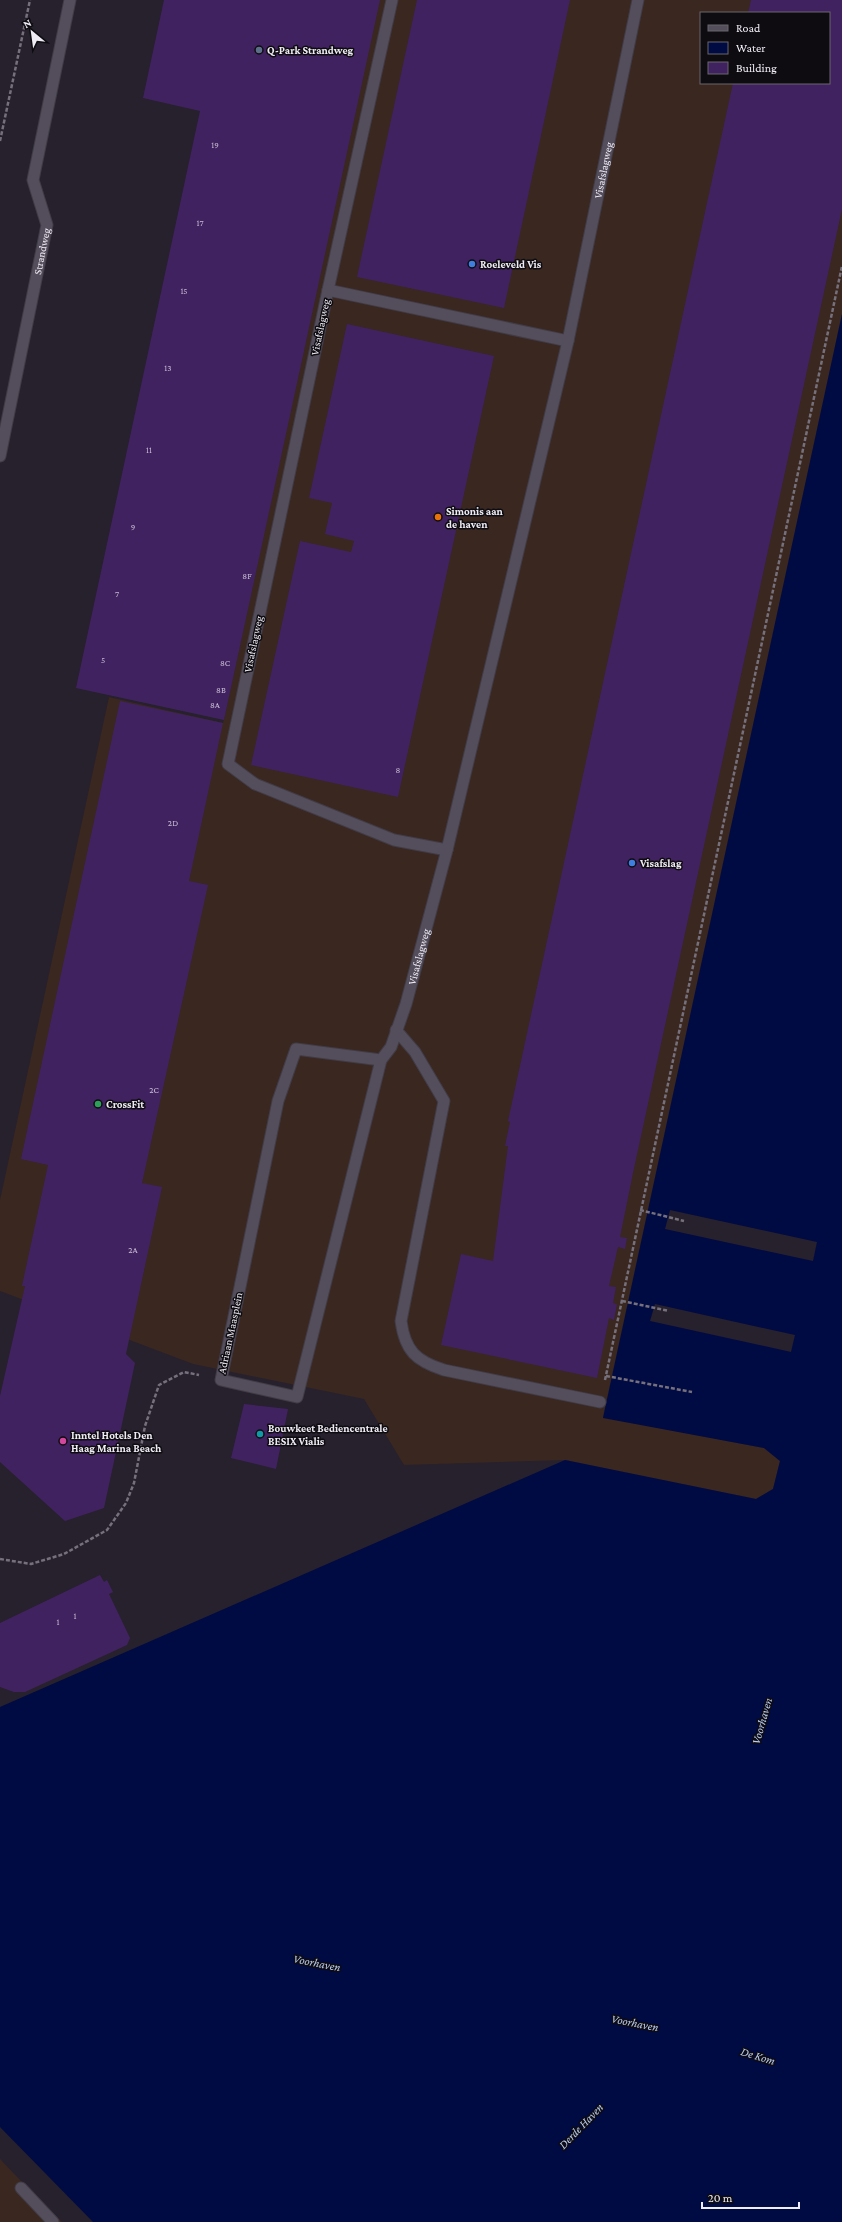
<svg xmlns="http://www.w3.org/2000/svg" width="842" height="2222" font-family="'Crimson Pro',serif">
<rect width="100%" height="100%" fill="#26212d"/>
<!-- industrial -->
<g fill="#392720" fill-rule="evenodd">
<path d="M379,0H842V314L603,1417L764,1448L780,1461L773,1489L756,1499L565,1460L404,1465L364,1399L193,1364L0,1291V1200L109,697L223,723ZM701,13H829V83H701Z"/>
<polygon points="0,2159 21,2181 62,2222 0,2222"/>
</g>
<!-- water -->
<polygon fill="#000a43" points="842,314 842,2222 93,2222 0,2127 0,1707 565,1460 756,1499 773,1489 780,1461 764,1448 603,1418"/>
<!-- pier -->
<g fill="#26212d">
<polygon points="670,1210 817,1242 813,1261 665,1229"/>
<polygon points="655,1304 795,1335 791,1352 650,1321"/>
</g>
<!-- building -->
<g fill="#412260">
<polygon points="164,0 380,0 224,720 76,688 200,111 143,98"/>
<polygon points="417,0 570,0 504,308 357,277"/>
<polygon points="751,0 842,0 842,209 633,1173 620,1237 627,1238 625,1249 618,1247 609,1286 616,1287 613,1303 617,1304 614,1320 609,1318 597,1378 441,1345 461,1254 493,1261 508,1146 505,1146 510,1122 508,1121 733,83 829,83 829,13 748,13"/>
<polygon points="347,324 494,356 398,797 251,765 300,541 351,552 354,541 325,534 332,503 309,498"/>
<polygon points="120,701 223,723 189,881 208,885 142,1183 162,1187 126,1354 135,1363 104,1508 65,1521 0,1462 0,1396 25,1286 22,1286 48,1165 21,1159"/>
<polygon points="244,1404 288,1409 276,1469 231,1458"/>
<polygon points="100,1575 104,1582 107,1580 113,1592 109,1594 130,1638 127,1645 25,1692 14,1692 0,1687 0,1623"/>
</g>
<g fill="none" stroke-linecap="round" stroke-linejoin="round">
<defs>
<g id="service">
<path d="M396,1030L415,1052L444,1101L401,1321C405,1351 416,1361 444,1370L600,1402"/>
<polygon points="296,1049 381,1060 297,1397 221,1380 278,1101"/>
<polyline points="21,2188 53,2222"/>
</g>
<g id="minor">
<polyline points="392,0 328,290 228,764 255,784 394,840 447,850"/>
<polyline points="328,290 568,341"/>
<path id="s1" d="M0,456L47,225L33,180L70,0"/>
<path id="s2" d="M381,1060L391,1047L406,1004L447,850L568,341L638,0"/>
</g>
</defs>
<!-- service casing -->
<use href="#service" stroke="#403c46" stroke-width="13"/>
<!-- minor casing -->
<use href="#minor" stroke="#403c46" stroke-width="13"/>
<!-- path -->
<g stroke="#75707b" stroke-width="2.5" stroke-dasharray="4 2" stroke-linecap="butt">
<polyline points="0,141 30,0"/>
<polyline points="640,1210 684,1221"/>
<polyline points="622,1301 669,1311"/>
<polyline points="606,1376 692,1392"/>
<polyline points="605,1380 842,266"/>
<polyline points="0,1559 31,1564 64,1554 107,1530 126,1503 134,1483 145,1426 159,1385 184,1372 199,1375"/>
</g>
<!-- service -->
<use href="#service" stroke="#544e5c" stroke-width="11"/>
<!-- minor -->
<use href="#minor" stroke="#544e5c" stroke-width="11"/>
</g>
<!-- markers -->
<circle fill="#5c6f8a" stroke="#0e0c11" stroke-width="1.5" cx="259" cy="50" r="4"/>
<g fill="#3f7fe0" stroke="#0e0c11" stroke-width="1.5">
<circle cx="472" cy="264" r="4"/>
<circle cx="632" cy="863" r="4"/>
</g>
<circle fill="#e8710a" stroke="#0e0c11" stroke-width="1.5" cx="438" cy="517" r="4"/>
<circle fill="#2e9e5b" stroke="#0e0c11" stroke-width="1.5" cx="98" cy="1104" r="4"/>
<circle fill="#0f9aa8" stroke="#0e0c11" stroke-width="1.5" cx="260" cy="1434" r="4"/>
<circle fill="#d1479c" stroke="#0e0c11" stroke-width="1.5" cx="63" cy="1441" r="4"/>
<g text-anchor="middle" stroke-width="3" stroke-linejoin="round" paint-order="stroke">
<!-- number labels -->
<g font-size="9" fill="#c4bad0">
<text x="215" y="148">19</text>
<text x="200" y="226">17</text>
<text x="184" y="294">15</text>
<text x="168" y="371">13</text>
<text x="149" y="453">11</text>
<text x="133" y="530">9</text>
<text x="247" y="579">8F</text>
<text x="117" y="597">7</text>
<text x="103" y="663">5</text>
<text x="225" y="666">8C</text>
<text x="221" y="693">8B</text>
<text x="215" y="708">8A</text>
<text x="398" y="773">8</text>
<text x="173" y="826">2D</text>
<text x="154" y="1093">2C</text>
<text x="133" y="1253">2A</text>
<text x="75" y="1619">1</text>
<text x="58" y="1625">1</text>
</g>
<!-- poi labels -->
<g font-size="11" font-weight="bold" fill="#f0ecf5" stroke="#0e0c11" text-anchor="start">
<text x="267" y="54">Q-Park Strandweg</text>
<text x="480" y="268">Roeleveld Vis</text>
<text x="446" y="515">Simonis aan<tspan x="446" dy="13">de haven</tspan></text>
<text x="640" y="867">Visafslag</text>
<text x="106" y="1108">CrossFit</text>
<text x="268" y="1432">Bouwkeet Bediencentrale<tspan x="268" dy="13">BESIX Vialis</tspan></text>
<text x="71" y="1439">Inntel Hotels Den<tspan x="71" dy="13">Haag Marina Beach</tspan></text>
</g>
<!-- street labels -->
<g font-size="11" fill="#f0ecf5" stroke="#0e0c11">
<text dy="4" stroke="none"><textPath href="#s2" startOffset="919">Visafslagweg</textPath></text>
<text dy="4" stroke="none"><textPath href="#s1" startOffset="209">Strandweg</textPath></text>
<text transform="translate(320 327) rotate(-78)" y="4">Visafslagweg</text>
<text transform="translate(253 644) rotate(-78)" y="4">Visafslagweg</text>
<text dy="4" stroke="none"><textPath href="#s2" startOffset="111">Visafslagweg</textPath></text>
<text transform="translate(230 1333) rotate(-78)" y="4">Adriaan Maasplein</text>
</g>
<!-- water labels -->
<g font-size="12" font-style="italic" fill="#bacdf2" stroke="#0e0c11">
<text transform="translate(762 1721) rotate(-74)" y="4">Voorhaven</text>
<text transform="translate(317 1963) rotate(11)" y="4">Voorhaven</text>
<text transform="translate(635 2023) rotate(11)" y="4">Voorhaven</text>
<text transform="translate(758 2056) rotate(17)" y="4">De Kom</text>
<text transform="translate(581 2126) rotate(-46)" y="4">Derde Haven</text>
</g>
</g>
<!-- legend -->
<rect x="700" y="12" width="130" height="72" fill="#0e0c11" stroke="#68666c"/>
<rect x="708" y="25" width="20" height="6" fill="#544e5c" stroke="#68666c"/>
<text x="736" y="32" font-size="12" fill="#f0ecf5">Road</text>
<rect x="708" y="42" width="20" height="12" fill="#000a43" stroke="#68666c"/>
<text x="736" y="52" font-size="12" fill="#f0ecf5">Water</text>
<rect x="708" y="62" width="20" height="12" fill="#412260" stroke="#68666c"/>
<text x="736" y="72" font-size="12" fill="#f0ecf5">Building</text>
<!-- north arrow -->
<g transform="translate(32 32) rotate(331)" stroke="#0e0c11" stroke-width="3" paint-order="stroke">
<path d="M0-3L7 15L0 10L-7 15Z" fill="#f0ecf5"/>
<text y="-6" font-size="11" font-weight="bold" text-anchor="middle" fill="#f0ecf5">N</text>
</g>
<!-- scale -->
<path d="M702 2202v6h97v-6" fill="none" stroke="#f0ecf5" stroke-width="2"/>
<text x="708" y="2202" font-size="12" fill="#f0ecf5" stroke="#0e0c11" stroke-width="3" paint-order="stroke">20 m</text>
</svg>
